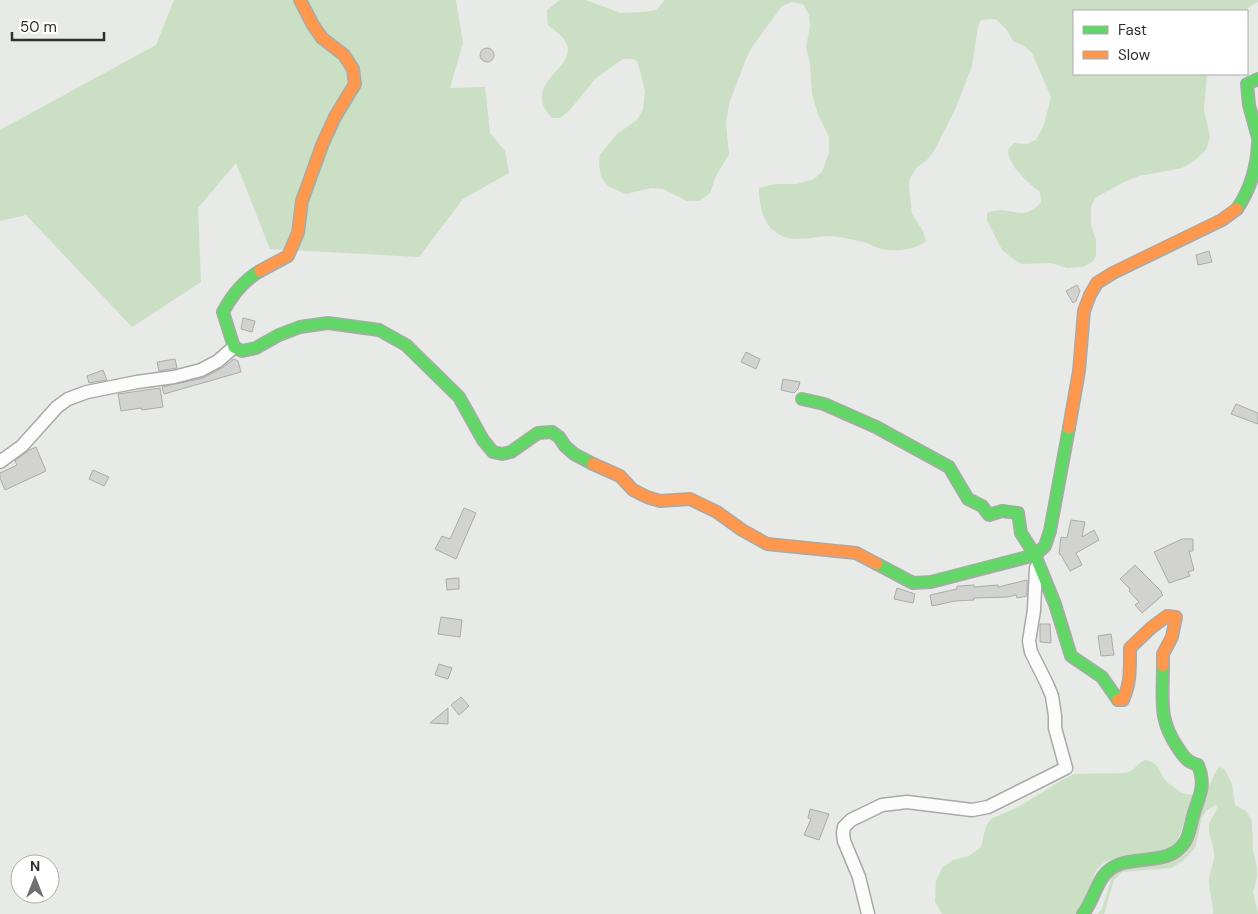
<svg xmlns="http://www.w3.org/2000/svg" width="1258" height="914" font-family="'DM Sans',sans-serif">
<rect width="100%" height="100%" fill="#e7eae6"/>
<!-- green -->
<g fill="#cadfc3">
<polygon points="174,0 455,0 456,1 463,43 450,88 485,87 490,133 505,151 509,173 463,199 419,257 270,249 236,163 198,208 201,282 132,327 26,215 0,221 0,130 156,45"/>
<path d="M560,0H585L621,13L644,12L656,10L665,0H1258V2L1249,7L1246,11H1074V74H1207L1204,110L1210,137L1206,150L1194,161L1182,168L1139,176L1124,182L1095,198L1091,208V225L1096,240V256L1092,262L1083,267L1067,268L1051,263L1022,264L1016,261L1002,250L987,220V213C1009,203 1023,225 1041,202L1040,192C1028,183 1008,166 1008,150L1014,143L1027,144L1036,140L1044,125L1051,97L1032,53L1024,46L1013,41L1007,30L997,20L994,19L981,20L978,26L972,66L955,110L934,151L926,161L917,167L910,178L909,186L912,214L923,231L926,241C916,250 895,252 882,249C877,248 872,245 867,243C855,240 842,237 830,236C814,236 795,243 780,235C763,226 759,206 759,188L776,184H797L814,179L822,172L829,153V137L818,114L812,94L810,63L806,48L810,26L809,15L803,4L792,2L782,6L752,47L746,59L729,104L726,123L729,154L716,176L710,193L699,201H687L663,189L651,188L626,194L608,186L601,177L599,164L600,155L617,134L637,120L643,109L645,92L641,74L637,62L634,59H623L610,68L595,79L569,111L560,118H552C518,82 582,67 565,41C562,35 554,30 548,25L547,10Z"/>
<path d="M1145,760C1162,763 1158,774 1168,783C1173,787 1177,788 1181,793L1194,795L1178,839C1164,862 1115,849 1099,867C1093,873 1089,892 1086,900C1084,905 1081,909 1078,914H942L935,902L936,881L942,868L953,860L969,856L981,847L986,826L991,819L1020,806L1062,780L1074,774L1126,773C1135,770 1137,764 1145,760Z"/>
<path d="M1219,767L1225,770L1232,784L1235,805L1246,811L1252,821L1253,850L1257,868V877L1253,892L1258,914H1213C1213,902 1209,891 1209,879C1210,870 1215,862 1214,853C1214,844 1208,836 1209,827C1209,818 1217,814 1217,806L1215,805L1206,811L1202,817L1195,848L1183,861L1171,868L1122,872L1114,880L1104,914H1098L1102,909L1113,873L1183,856C1197,843 1196,831 1200,814C1202,802 1212,776 1219,767Z"/>
</g>
<!-- building -->
<g fill="#d2d2d1" stroke="#acabaa">
<circle cx="487" cy="55" r="7"/>
<polygon points="1209,251 1212,262 1198,265 1196,255"/>
<polygon points="1077,285 1080,291 1076,301 1073,303 1066,291"/>
<polygon points="243,318 255,321 252,332 241,329"/>
<polygon points="746,352 760,359 756,369 741,362"/>
<polygon points="175,359 177,368 159,371 157,362"/>
<polygon points="234,359 238,361 241,372 164,394 162,387 203,378 222,368"/>
<polygon points="103,370 107,380 89,383 87,376"/>
<polygon points="783,379 800,382 798,389 794,393 781,390"/>
<polygon points="160,388 163,407 142,410 141,408 121,411 118,394"/>
<polygon points="1236,404 1258,413 1258,424 1231,414"/>
<polygon points="36,447 46,471 5,490 0,478 0,473 17,465 15,461 29,450"/>
<polygon points="93,470 109,477 104,486 89,479"/>
<polygon points="464,508 476,513 456,559 435,549 442,536 450,539"/>
<polygon points="1071,520 1085,522 1082,537 1094,530 1099,540 1076,553 1082,565 1070,571 1061,555 1059,554 1061,537 1067,538"/>
<polygon points="1182,539 1193,539 1193,551 1189,551 1194,570 1188,572 1190,576 1169,583 1154,552"/>
<polygon points="1135,565 1162,592 1161,593 1163,595 1142,613 1135,605 1139,602 1129,591 1130,589 1120,579"/>
<polygon points="459,578 459,589 447,590 446,579"/>
<polygon points="1027,580 1027,596 1017,598 1016,595 1008,597 974,598 974,600 955,601 932,606 930,595 957,589 957,586 959,586 974,585 974,587 998,585 998,587"/>
<polygon points="897,588 915,594 913,603 894,599"/>
<polygon points="441,617 462,620 460,637 438,634"/>
<polygon points="1040,624 1050,624 1051,643 1040,642"/>
<polygon points="1111,634 1114,655 1101,656 1098,636"/>
<polygon points="439,664 452,668 448,679 435,675"/>
<polygon points="461,697 469,706 459,715 451,705"/>
<polygon points="448,708 448,724 430,723"/>
<polygon points="810,809 829,814 819,840 804,835 811,819 808,818"/>
</g>
<g fill="none" stroke-linecap="round" stroke-linejoin="round">
<defs>
<g id="street">
<polyline points="0,462 22,446 57,407 68,399 87,392 137,382 174,377 201,370 218,361 234,347"/>
<polyline points="868,914 859,877 844,841 843,833 844,827 851,820 882,805 907,802 972,810 988,807 1066,768 1055,728 1055,716 1052,696 1047,684 1031,652 1029,641 1034,610 1036,568"/>
</g>
<g id="fast">
<polyline points="1258,79 1247,84 1249,105 1258,138"/>
<path d="M1237,209C1250,190 1257,166 1258,143"/>
<path d="M260,271C243,281 232,295 223,312L234,347L242,351L256,348L279,335L300,327L328,323L379,330L406,345L459,397L483,440L493,452L502,454L511,452L538,433L552,432L559,437L565,446L574,454L593,464"/>
<polyline points="802,399 824,404 876,427 949,467 968,499 982,506 989,515 1002,511 1018,513 1021,533 1035,555 1055,604 1071,656 1102,677 1118,700"/>
<polyline points="877,564 913,583 931,582 1035,555 1045,546 1050,531 1069,428"/>
<path d="M1083,914C1093,902 1097,880 1108,871C1129,852 1168,869 1185,842C1190,834 1191,822 1194,813C1200,794 1206,785 1198,765C1186,761 1185,758 1178,748C1158,719 1163,700 1163,666"/>
</g>
<g id="slow">
<polyline points="260,271 288,256 298,233 302,201 323,143 335,117 355,84 353,69 344,55 322,38 313,25 300,0"/>
<polyline points="1069,428 1079,371 1084,311 1090,295 1097,283 1113,273 1222,220 1237,209"/>
<polyline points="593,464 620,476 633,490 647,497 660,501 690,499 717,512 742,530 767,544 856,553 877,564"/>
<path d="M1118,700H1123C1131,683 1130,666 1130,648L1151,628L1167,616L1176,617L1172,637L1163,654V666"/>
</g>
</defs>
<!-- street casing -->
<use href="#street" stroke="#a8aaa8" stroke-width="15"/>
<!-- fast casing -->
<use href="#fast" stroke="#a8aaa8" stroke-width="14"/>
<!-- slow casing -->
<use href="#slow" stroke="#a8aaa8" stroke-width="14"/>
<!-- street -->
<use href="#street" stroke="#fbfcfb" stroke-width="12"/>
<!-- fast -->
<use href="#fast" stroke="#63d668" stroke-width="11"/>
<!-- slow -->
<use href="#slow" stroke="#ff974d" stroke-width="11"/>
</g>
<!-- legend -->
<rect x="1073" y="10" width="175" height="65" fill="#ffffff" stroke="#acacab"/>
<rect x="1083" y="26" width="25" height="8" fill="#63d668" stroke="#acacab"/>
<text x="1118" y="35" font-size="15" fill="#2f302e">Fast</text>
<rect x="1083" y="51" width="25" height="8" fill="#ff974d" stroke="#acacab"/>
<text x="1118" y="60" font-size="15" fill="#2f302e">Slow</text>
<!-- north arrow -->
<g transform="translate(35 879)"><circle r="24" fill="#ffffff" stroke="#acacab"/>
<path d="M0-4L9 19L0 12L-9 19Z" fill="#6f716e"/>
<text y="-8" font-size="14" font-weight="bold" text-anchor="middle" fill="#2f302e">N</text>
</g>
<!-- scale -->
<path d="M12 32v8h92v-8" fill="none" stroke="#2f302e" stroke-width="2.5"/>
<text x="20" y="32" font-size="15" fill="#2f302e" stroke="#ffffff" stroke-width="4" paint-order="stroke">50 m</text>
</svg>
